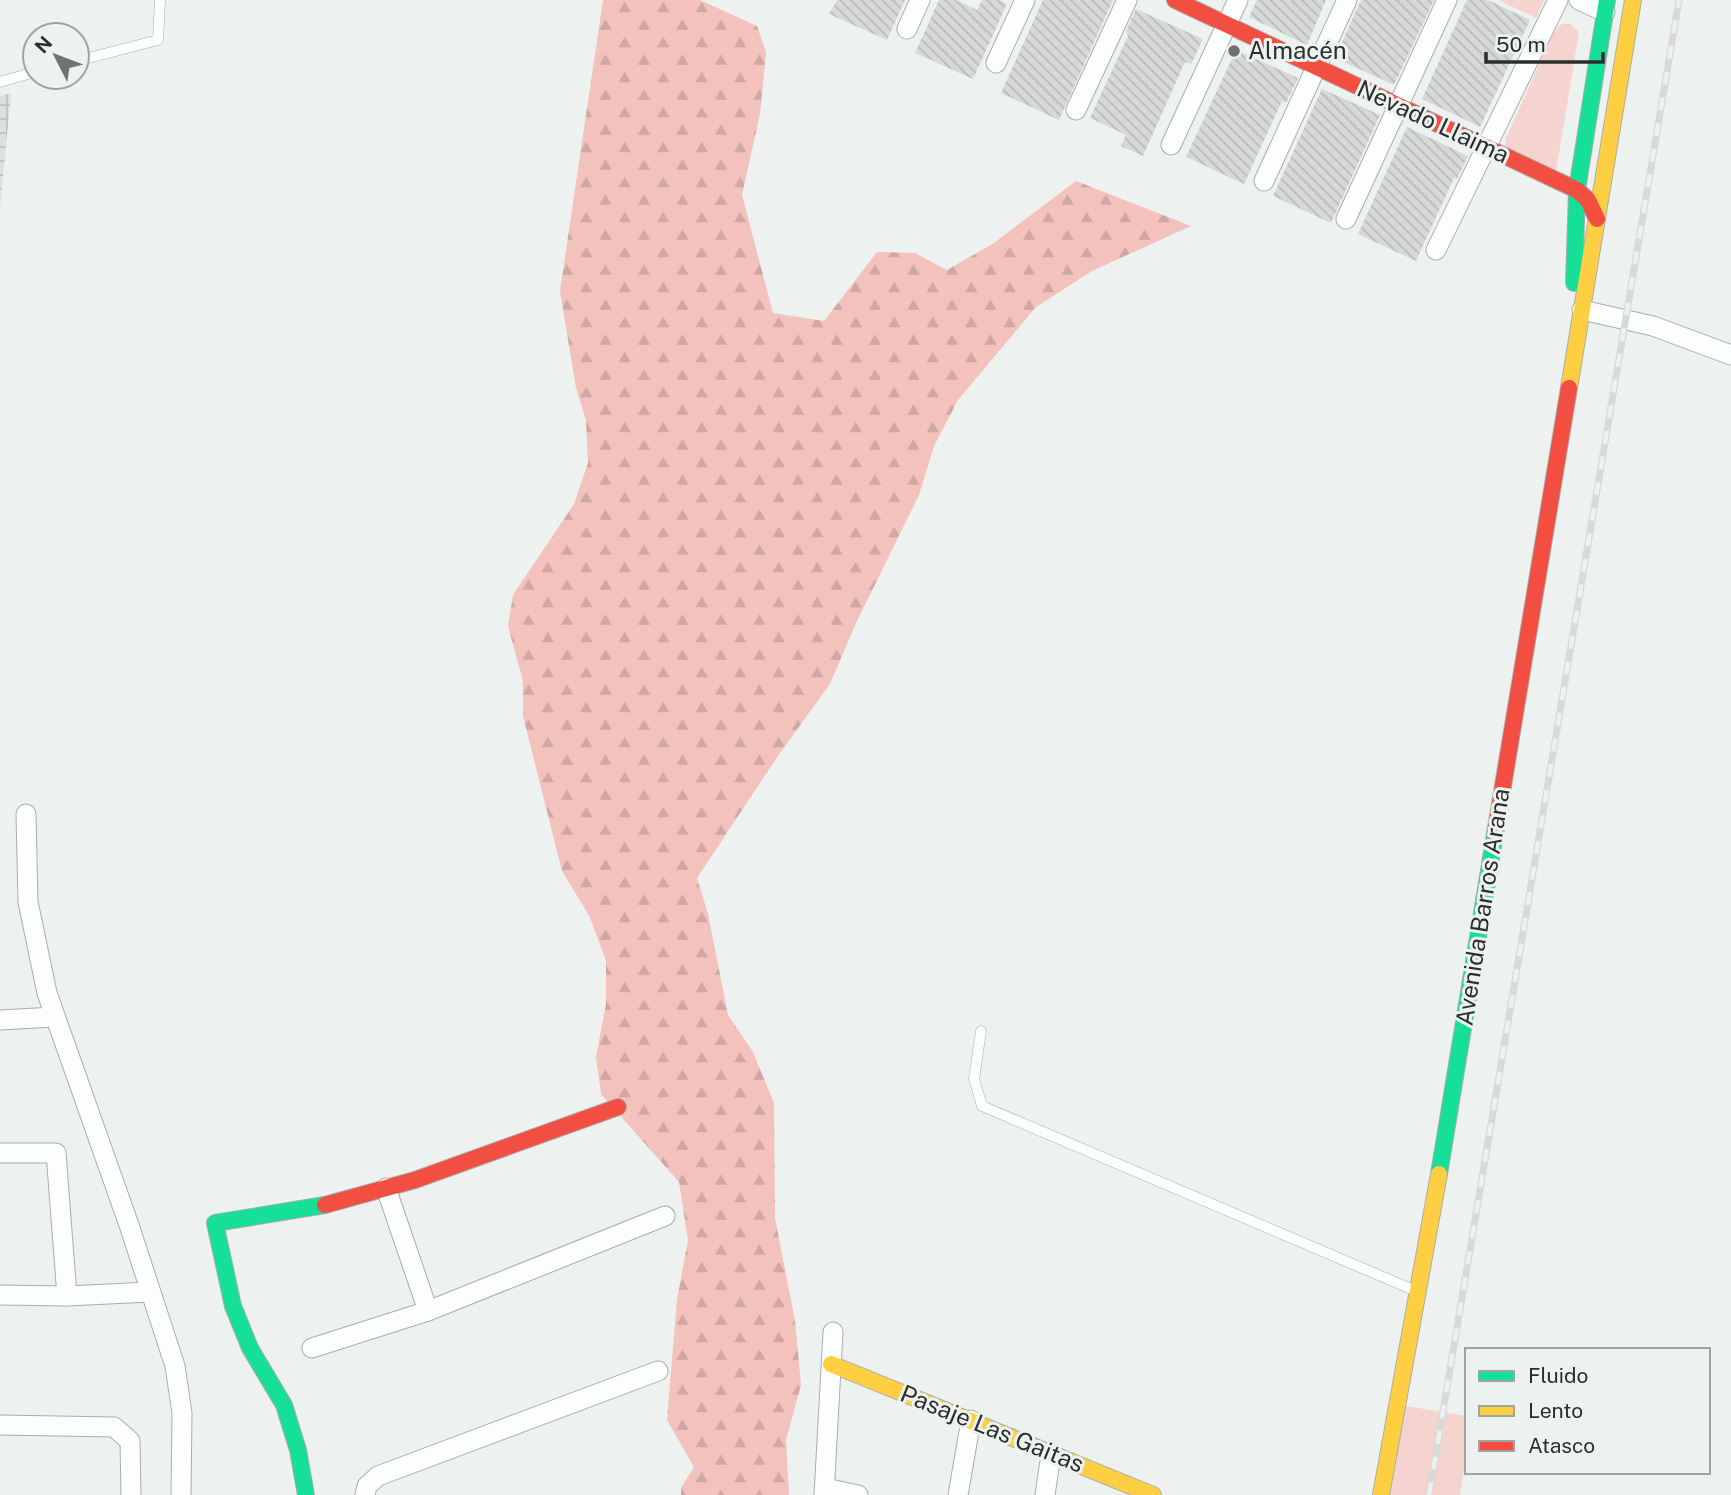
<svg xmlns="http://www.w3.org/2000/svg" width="1731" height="1495" font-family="'Public Sans',sans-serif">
<defs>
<pattern id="industrial-grid" width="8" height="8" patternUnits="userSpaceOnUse" patternTransform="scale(1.75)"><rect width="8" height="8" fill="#d9e2de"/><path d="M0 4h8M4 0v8" fill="none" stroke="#bac2bf"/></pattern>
<pattern id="forest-firs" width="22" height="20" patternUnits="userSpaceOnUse" patternTransform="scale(1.75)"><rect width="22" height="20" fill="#f3c2bd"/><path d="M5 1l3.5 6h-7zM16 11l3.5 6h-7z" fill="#d0a7a3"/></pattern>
<pattern id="building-back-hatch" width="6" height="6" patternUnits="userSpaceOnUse" patternTransform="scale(1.75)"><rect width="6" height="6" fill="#d6d9d7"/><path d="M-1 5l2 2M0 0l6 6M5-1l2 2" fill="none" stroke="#b8bbb9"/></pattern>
</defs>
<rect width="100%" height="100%" fill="#edf1ef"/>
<!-- industrial -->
<polygon fill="url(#industrial-grid)" points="11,93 0,207 0,96"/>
<!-- green -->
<g fill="#f5d4d0">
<polygon points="1498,0 1544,0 1536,18"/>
<polygon points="1562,24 1570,24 1579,32 1555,178 1505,146 1506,138 1554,32"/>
<polygon points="1400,1405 1467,1416 1467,1450 1460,1495 1385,1495"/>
</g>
<!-- forest -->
<polygon fill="url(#forest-firs)" points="603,0 700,0 757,26 766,52 760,114 742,195 773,313 824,321 877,252 915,253 947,270 994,243 1076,181 1191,226 1092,271 1036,307 958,400 934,446 919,495 856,623 830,684 780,753 697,878 708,914 728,1015 753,1052 774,1103 775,1218 795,1321 801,1385 786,1440 789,1495 681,1495 681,1488 694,1467 667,1420 677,1300 688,1240 679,1182 601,1094 596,1057 606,1004 606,961 590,917 562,871 523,716 523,681 508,626 513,595 574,504 588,463 586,420 576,388 560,291"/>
<!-- building -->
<g fill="url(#building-back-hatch)">
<polygon points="837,0 905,0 887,40 829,14"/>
<polygon points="939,0 956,0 977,10 982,0 999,0 1007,4 973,79 915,53"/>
<polygon points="1043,0 1113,0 1059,120 1001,93"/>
<polygon points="1257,0 1326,0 1307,45 1249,17"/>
<polygon points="1361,0 1434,0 1394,85 1335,58"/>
<polygon points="1467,0 1488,0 1530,20 1480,127 1422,99"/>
<polygon points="1136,9 1203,39 1191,64 1185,62 1143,156 1121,146 1126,135 1090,118 1128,36 1126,31"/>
<polygon points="1236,50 1298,78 1286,103 1282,101 1244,184 1186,157"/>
<polygon points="1322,89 1380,115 1331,223 1273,196"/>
<polygon points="1407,127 1468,156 1457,179 1454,178 1416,261 1358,234"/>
</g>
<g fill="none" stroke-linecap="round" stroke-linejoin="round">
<defs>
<g id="lane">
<polyline points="77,61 158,40 160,0"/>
<polyline points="0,82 35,72"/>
<polyline points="981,1031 974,1079 982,1106 1416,1291"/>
</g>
<g id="street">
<polyline points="1579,0 1605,12"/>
<polyline points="907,29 920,0"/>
<polyline points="996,63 1025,0"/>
<polyline points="1076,110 1127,0"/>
<polyline points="1171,145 1238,0"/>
<polyline points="1264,181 1347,0"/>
<polyline points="1346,219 1447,0"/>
<polyline points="1436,250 1558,0"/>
<polyline points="1582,310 1653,326 1731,355"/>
<polyline points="26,814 28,902 47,993 129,1225 175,1366 182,1413 181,1495"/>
<polyline points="0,1020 54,1017"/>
<polyline points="0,1153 56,1153 67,1296 0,1295"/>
<polyline points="386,1188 428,1311"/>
<polyline points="67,1296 150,1292"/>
<polyline points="312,1348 428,1311 665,1216"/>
<polyline points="0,1425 114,1427 130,1441 131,1495"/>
<polyline points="825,1488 858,1495"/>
<polyline points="365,1495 367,1486 378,1476 658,1371"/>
<polyline points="824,1495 833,1332"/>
<polyline points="958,1495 971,1420"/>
<polyline points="1045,1495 1051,1454"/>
</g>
<g id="fast">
<polyline points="1574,283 1577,190 1607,0"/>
<polyline points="1439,1174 1495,834"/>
<polyline points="306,1495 298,1450 284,1405 250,1348 233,1306 215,1223 325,1205"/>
</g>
<g id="slow">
<polyline points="1569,388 1633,0"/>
<polyline points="831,1364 1153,1495"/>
<polyline points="1381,1495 1439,1174"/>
</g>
<g id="jam">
<polyline points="1175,0 1577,190 1588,200 1597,219"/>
<polyline points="1495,834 1569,388"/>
<polyline points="325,1205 415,1180 618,1107"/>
</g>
</defs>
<!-- lane casing -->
<use href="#lane" stroke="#aaadac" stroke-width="11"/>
<!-- street casing -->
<use href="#street" stroke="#aaadac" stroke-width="21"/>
<!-- fast casing -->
<use href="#fast" stroke="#aaadac" stroke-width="18"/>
<!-- slow casing -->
<use href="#slow" stroke="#aaadac" stroke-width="18"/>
<!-- jam casing -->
<use href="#jam" stroke="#aaadac" stroke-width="18"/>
<!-- lane -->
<use href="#lane" stroke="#fcfdfd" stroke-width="10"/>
<!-- street -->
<use href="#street" stroke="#fcfdfd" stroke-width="19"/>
<!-- fast -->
<use href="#fast" stroke="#16e098" stroke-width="16"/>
<!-- slow -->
<use href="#slow" stroke="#ffcf43" stroke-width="16"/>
<!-- jam -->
<use href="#jam" stroke="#f24e42" stroke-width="16"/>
<defs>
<polyline id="rail" points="1429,1495 1679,0"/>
</defs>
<!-- rail casing -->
<use href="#rail" stroke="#d9d9d9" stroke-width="7"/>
<!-- rail -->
<use href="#rail" stroke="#ecf2ef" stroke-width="4.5" stroke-dasharray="13" stroke-linecap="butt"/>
</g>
<!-- markers -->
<circle fill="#707271" stroke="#ecf2ef" stroke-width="2.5" cx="1234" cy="51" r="7"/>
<g text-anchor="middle" stroke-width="6" stroke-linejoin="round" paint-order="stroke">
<!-- poi labels -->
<g font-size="24" fill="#2c2e2d" stroke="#ecf2ef" text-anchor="start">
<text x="1248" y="59">Almacén</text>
</g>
<!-- street labels -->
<g font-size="24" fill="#2c2e2d" stroke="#ecf2ef">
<text transform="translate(1433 122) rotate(25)" y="8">Nevado Llaima</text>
<text transform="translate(1483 907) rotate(-81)" y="8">Avenida Barros Arana</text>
<text transform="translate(992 1429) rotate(22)" y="8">Pasaje Las Gaitas</text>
</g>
</g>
<!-- legend -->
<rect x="1465" y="1348" width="245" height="126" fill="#ecf2ef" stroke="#9fa4a1" stroke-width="2"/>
<rect x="1479" y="1371" width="35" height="10" fill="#16e098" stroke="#9fa4a1" stroke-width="2"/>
<text x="1528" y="1383" font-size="21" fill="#2c2e2d">Fluido</text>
<rect x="1479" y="1406" width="35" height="10" fill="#ffcf43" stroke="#9fa4a1" stroke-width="2"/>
<text x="1528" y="1418" font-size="21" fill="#2c2e2d">Lento</text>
<rect x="1479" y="1441" width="35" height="10" fill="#f24e42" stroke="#9fa4a1" stroke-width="2"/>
<text x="1528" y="1453" font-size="21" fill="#2c2e2d">Atasco</text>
<!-- north arrow -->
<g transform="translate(56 56) rotate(312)"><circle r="33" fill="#ecf2ef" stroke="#9fa4a1" stroke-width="2"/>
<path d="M0-5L12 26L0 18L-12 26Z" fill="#707271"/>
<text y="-10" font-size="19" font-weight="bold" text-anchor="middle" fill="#2c2e2d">N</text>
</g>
<!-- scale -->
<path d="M1486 52v10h117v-10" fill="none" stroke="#2c2e2d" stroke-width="3.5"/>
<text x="1496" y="52" font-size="21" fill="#2c2e2d" stroke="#ecf2ef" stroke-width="5" paint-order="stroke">50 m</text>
</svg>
